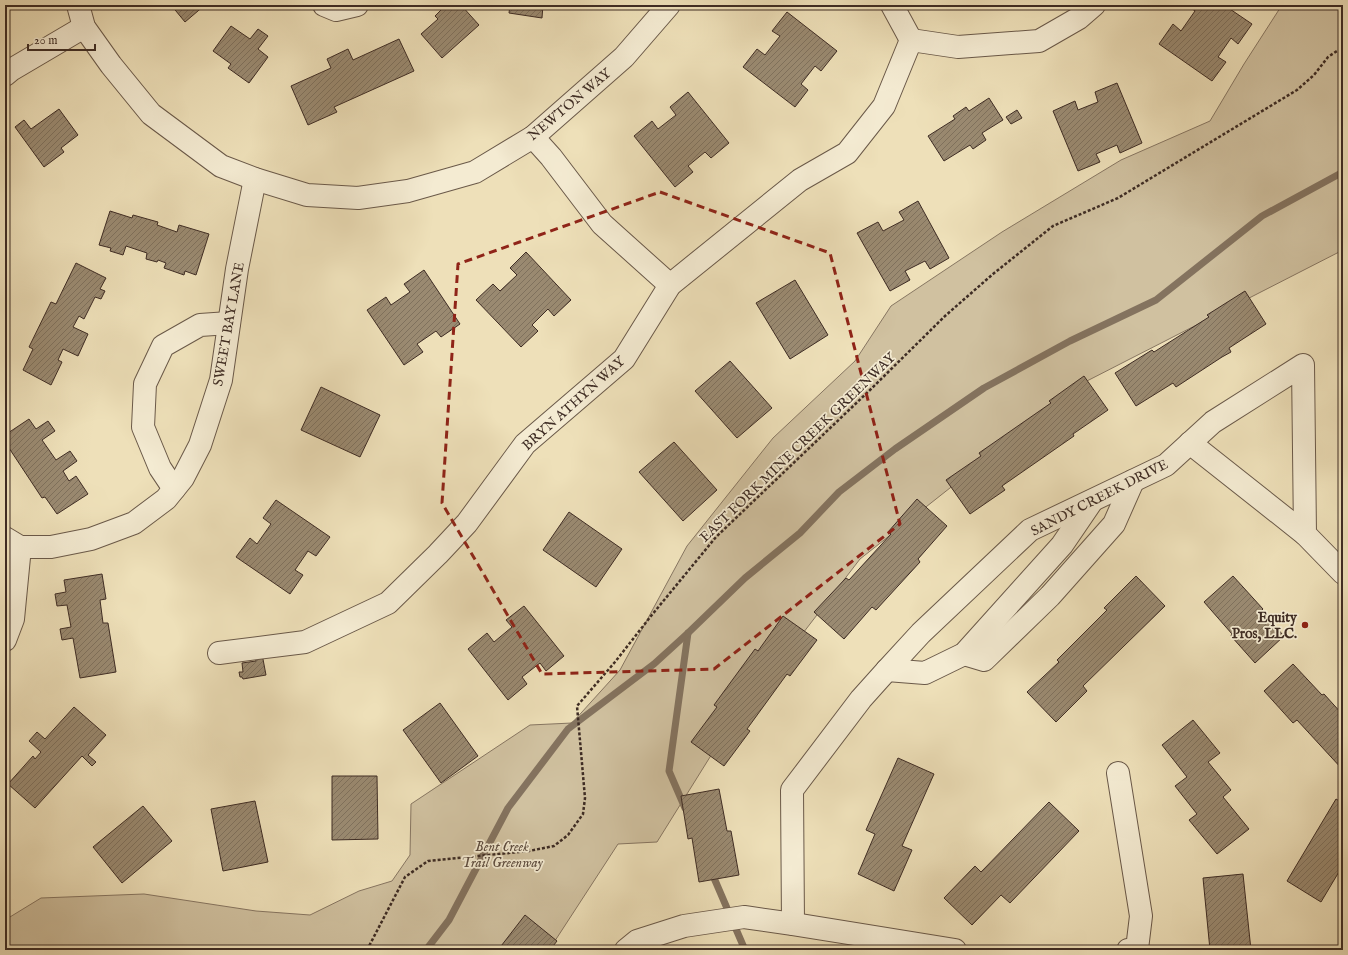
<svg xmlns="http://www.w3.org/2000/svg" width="1348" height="955" font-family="'IM FELL English',serif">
<defs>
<pattern id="building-hatch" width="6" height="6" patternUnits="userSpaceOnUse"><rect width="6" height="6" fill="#9a8a71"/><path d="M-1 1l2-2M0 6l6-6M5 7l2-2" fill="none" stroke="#7f715d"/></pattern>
</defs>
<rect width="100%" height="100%" fill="#eee0b9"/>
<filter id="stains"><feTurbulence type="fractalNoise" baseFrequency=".005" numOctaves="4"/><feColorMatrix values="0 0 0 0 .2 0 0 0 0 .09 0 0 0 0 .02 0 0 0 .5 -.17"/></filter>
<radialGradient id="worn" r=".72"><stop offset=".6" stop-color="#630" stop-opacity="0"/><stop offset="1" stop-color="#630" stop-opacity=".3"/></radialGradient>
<!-- green -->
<polygon fill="#d0c1a0" stroke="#877662" points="1282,5 1343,5 1343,250 1083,383 860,559 720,741 657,842 618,844 549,950 5,950 5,920 41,898 144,894 256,911 310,915 359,891 392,881 410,855 411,804 530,725 572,723 620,670 687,546 773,438 855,361 891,306 1002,232 1121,160 1210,121 1244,64"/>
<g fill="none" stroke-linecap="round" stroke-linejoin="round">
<!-- stream -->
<g stroke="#84735f" stroke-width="7">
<polyline points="685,808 669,771 688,633"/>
<polyline points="711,871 745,950"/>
<polyline points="426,950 449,920 508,808 568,729 654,664 688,633 745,578 800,533 839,492 895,449 984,388 1070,341 1156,300 1262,216 1343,172"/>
</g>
</g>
<!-- building -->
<g fill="url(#building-hatch)" stroke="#3e2c24">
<polygon points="171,5 205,5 185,22"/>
<polygon points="446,5 449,9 454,5 461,5 479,25 442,58 421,34 438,19 435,16"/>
<polygon points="510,5 543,5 542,18 509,13"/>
<polygon points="1187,5 1224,5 1252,24 1238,44 1231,38 1218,57 1226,62 1212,81 1159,44 1173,24 1181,31 1195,11"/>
<polygon points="787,12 837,51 821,71 815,66 801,84 808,90 795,107 743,67 757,49 765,55 780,36 772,31"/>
<polygon points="231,26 250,39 258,29 268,36 258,49 268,57 249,83 228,68 231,64 213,51"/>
<polygon points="399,39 414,71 334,107 337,112 308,125 291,86 331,68 327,59 348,49 353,60"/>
<polygon points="1117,83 1142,143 1120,153 1117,145 1096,154 1100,162 1078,171 1053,111 1075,101 1078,110 1098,102 1095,92"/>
<polygon points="688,92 729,143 711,158 705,152 688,166 693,172 675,187 634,136 652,121 658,129 676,115 670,107"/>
<polygon points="989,98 1003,120 982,133 986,140 973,149 970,145 944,161 928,136 955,119 953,116 966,107 969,111"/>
<polygon points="59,109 78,135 61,148 64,152 44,167 15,127 24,120 31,129"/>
<polygon points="1017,110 1022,118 1011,124 1006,117"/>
<polygon points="918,201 949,258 930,269 925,261 905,271 910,280 890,291 857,233 878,222 883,231 904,220 899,212"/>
<polygon points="110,211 132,218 133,215 158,222 157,225 177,232 179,225 209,234 196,275 185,271 184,275 164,268 166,263 158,260 157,262 146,259 147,253 126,246 123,255 110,251 111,248 99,245"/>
<polygon points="526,252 571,300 554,316 548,309 532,325 538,331 521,347 476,300 493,284 500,291 517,275 510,268"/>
<polygon points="76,263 106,278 100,289 105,291 101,299 95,297 84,319 79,316 73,327 88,334 78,356 63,349 58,360 62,362 51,385 23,370 33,349 29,347 51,302 56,304"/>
<polygon points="424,270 460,324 441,337 436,331 417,344 423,352 404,365 367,310 386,297 391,305 410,292 404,284"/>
<polygon points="795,280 828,335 790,359 756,303"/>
<polygon points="1245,291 1266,324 1229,348 1231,352 1222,357 1176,387 1173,383 1136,406 1115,373 1152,350 1154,352 1209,317 1207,315"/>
<polygon points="730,361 772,408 737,438 695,391"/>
<polygon points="1084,376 1108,410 1073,434 1074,436 1002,486 1005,490 970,514 946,480 981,456 979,453 1051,403 1049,401"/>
<polygon points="321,387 380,415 360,457 301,430"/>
<polygon points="29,419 36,429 48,421 55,431 42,440 56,460 70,451 77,461 63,471 69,481 76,476 88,494 57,514 45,497 42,498 5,442 5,435"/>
<polygon points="674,442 717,490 683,521 639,472"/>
<polygon points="917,499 947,526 918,559 920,562 876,610 872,607 844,639 814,612 846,578 849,580 891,534 888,532"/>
<polygon points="276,500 330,537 316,556 308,551 295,570 303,575 290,594 236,557 250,538 257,544 271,524 263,518"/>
<polygon points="569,512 622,549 596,587 543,550"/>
<polygon points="102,574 106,599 100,600 103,623 108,623 116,672 80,678 73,638 62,640 60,629 71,627 67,605 57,606 55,594 66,592 64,580"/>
<polygon points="1136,576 1165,606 1083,686 1087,691 1056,722 1027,692 1059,662 1057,660 1107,610 1104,608"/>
<polygon points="1233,576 1263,609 1261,611 1284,636 1255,663 1231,636 1232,634 1204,602"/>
<polygon points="524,606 564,656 546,671 540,663 522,677 527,684 508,700 468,649 487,633 494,642 512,627 506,620"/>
<polygon points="783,616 817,640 790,676 787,674 747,729 750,731 724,766 691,742 717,707 714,705 755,649 758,651"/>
<polygon points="262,654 266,675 243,679 242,677 240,677 239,672 243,672 242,663 256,661 255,655"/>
<polygon points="1293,664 1322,695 1324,694 1343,715 1343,770 1297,720 1293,723 1264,691"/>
<polygon points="440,703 478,756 441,783 403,730"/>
<polygon points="74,707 106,735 88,755 96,762 92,766 82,756 35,808 8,784 33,756 35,759 41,752 29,741 37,732 45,739"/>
<polygon points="1193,720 1220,753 1208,762 1231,790 1223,797 1249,829 1217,854 1189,820 1197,814 1175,786 1187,777 1162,745"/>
<polygon points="898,758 934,774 902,846 912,850 894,891 858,874 875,834 866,830"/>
<polygon points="332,776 377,776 378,839 332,840"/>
<polygon points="719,789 727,831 731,831 739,875 699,882 692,838 688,839 681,796"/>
<polygon points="1336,799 1343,803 1343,865 1321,902 1287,881"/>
<polygon points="255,801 268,862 223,871 211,809"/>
<polygon points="1049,802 1079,831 1010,903 1001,895 972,925 944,898 975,866 981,872"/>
<polygon points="143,806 172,841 122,883 93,847"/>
<polygon points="1243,874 1251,950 1210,950 1203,878"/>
<polygon points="525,915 557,941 550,950 498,950"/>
</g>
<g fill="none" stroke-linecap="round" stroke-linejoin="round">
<defs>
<g id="minor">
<polyline points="78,5 84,27 111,65 151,114 221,166 255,179 307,195 358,198 408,191 475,172 533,137 624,57 669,5"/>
<polyline points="324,5 336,10 357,5"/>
<polyline points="892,5 911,40"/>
<polyline points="911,40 958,47 1039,41 1079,18 1094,5"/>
<polyline points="5,75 11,70 84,27"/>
<polyline points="533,137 551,157 602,224 670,285"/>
<polyline points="1190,443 1305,534"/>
<polyline points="174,489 160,468 143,427 145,384 163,346 200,325 229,323"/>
<polyline points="5,538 20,547 51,547 91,539 134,523 166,499 183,478 200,445 221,380 237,269 255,179"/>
<polyline points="5,640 13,619 20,547"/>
<polyline points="219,653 305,642 388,603 438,554 467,523 525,444 624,359 670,285 800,180 847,153 884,106 911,40"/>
<polyline points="964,654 984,660 1050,596 1114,524 1133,481"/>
<polyline points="887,670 925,673 964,654 1062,545 1092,501"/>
<polyline points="1118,773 1141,916 1137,949 1128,950"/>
<polyline points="793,924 792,790 861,699 887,670 921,633 1030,530 1166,465 1213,422 1303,365 1305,534 1343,573"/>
<polyline points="626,950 637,941 684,926 744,917 793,924 955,950"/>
</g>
</defs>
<!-- minor casing -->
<use href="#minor" stroke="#6a5949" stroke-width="24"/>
<!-- path -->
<polyline stroke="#3e2c24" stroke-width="2.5" stroke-dasharray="3 2" stroke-linecap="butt" points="367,950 405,877 428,861 529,851 554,846 568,835 583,814 585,798 577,706 615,662 651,616 716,537 870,390 945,316 993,274 1053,226 1118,198 1297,90 1314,75 1328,57 1343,47"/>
<!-- minor -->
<use href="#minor" stroke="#f4ebd2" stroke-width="22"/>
</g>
<!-- marked area -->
<path fill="none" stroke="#8f2418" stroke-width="3" stroke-dasharray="8 5" stroke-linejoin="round" d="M660,192L830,253L900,524L714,669L542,674L442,503L458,264Z"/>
<!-- markers -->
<circle fill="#8f2418" stroke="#f4ebd2" stroke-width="1.5" cx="1305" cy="625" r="4"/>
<g text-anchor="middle" stroke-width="3.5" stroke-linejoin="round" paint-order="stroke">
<!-- street labels -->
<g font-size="14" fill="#3e2c24" stroke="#f4ebd2">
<text transform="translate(569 104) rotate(-40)" y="5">NEWTON WAY</text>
<text transform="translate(228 324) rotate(-80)" y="5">SWEET BAY LANE</text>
<text transform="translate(573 403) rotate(-42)" y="5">BRYN ATHYN WAY</text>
<text transform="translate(797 447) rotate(-44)" y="5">EAST FORK MINE CREEK GREENWAY</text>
<text transform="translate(1099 497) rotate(-27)" y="5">SANDY CREEK DRIVE</text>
</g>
<!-- poi labels -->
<g font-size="14" font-weight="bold" fill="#3e2c24" stroke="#f4ebd2" text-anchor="end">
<text x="1297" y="622">Equity<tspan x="1297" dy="16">Pros, LLC.</tspan></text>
</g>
<!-- park labels -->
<g font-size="14" font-style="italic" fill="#5b4a3d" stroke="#f4ebd2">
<text x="502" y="851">Bent Creek<tspan x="502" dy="16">Trail Greenway</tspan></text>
</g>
</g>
<!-- margin -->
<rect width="1348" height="955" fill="none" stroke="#eee0b9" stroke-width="20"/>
<rect x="6" y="6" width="1336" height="943" fill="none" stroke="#3e2c24" stroke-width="2"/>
<rect x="10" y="10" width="1328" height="935" fill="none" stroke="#3e2c24"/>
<!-- scale -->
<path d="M28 44v6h67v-6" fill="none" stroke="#3e2c24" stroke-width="2"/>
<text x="34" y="44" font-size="12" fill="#3e2c24" stroke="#f4ebd2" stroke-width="3" paint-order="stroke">20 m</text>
<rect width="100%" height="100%" filter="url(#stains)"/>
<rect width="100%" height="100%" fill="url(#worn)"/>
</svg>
